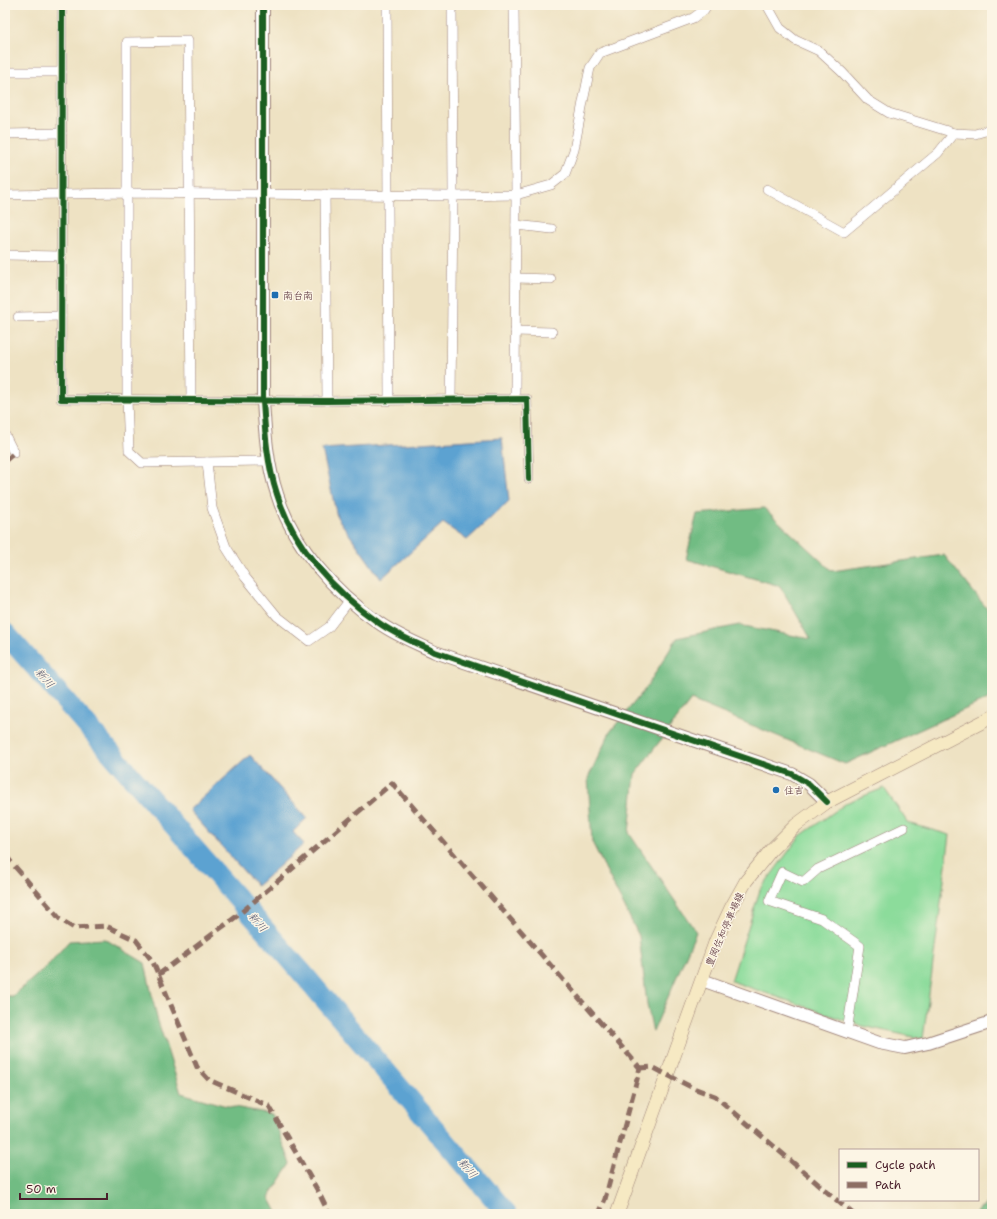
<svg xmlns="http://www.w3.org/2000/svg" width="997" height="1219" font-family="'Shantell Sans','Klee One',sans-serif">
<rect width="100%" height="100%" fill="#fcf5e5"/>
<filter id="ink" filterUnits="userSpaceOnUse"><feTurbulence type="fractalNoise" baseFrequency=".025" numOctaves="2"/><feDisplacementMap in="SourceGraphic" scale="8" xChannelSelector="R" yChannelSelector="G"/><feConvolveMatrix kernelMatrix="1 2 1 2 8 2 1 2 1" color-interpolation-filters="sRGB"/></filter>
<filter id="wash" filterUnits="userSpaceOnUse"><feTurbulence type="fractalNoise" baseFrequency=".012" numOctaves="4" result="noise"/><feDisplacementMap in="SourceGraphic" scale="16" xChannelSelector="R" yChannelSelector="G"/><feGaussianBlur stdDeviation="0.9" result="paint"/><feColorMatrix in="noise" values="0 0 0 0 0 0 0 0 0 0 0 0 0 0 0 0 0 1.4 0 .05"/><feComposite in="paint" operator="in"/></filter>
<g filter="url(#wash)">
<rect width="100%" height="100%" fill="#eee2c3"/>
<!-- green -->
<polygon fill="#8cdc9b" stroke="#6b7e63" points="884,788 908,823 950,835 923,1039 858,1025 731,981 760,890 800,836 848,802"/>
<!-- forest -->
<g fill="#71bc83" stroke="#5e6e57">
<polygon points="764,508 832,571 944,555 992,615 992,697 845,764 691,700 635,774 629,833 696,932 653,1032 647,1004 639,936 592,842 588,778 610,732 646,688 677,638 739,625 811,639 780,586 686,559 697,514"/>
<polygon points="105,939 145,963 157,1018 181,1093 223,1105 272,1114 291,1164 269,1197 278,1214 5,1214 5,996 13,996 47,966 69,941"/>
<polygon points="992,1198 992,1214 975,1214"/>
</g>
<!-- water -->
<g fill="#5ba2d1" stroke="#52607e">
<polygon points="502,438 509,501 467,540 443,523 381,579 337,517 322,449"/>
<polygon points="250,755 307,818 293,832 304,844 257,886 189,810"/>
</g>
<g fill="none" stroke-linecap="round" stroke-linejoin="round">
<!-- river -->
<polyline stroke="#5ba2d1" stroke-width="21" points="5,633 91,730 304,975 507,1214"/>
</g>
</g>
<g filter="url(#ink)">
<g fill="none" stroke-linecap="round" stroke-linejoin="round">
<defs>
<g id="minor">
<polyline points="62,5 61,399 327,401 527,399 529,479"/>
<polyline points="387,5 389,401"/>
<polyline points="514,5 516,195 515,400"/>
<polyline points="767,5 780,28 795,40 819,51 842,72 868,100 889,113 954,133 975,134 992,129"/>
<polyline points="5,72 62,72"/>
<polyline points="5,134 62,133"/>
<polyline points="767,189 844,232 938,153 954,133"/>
<polyline points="325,194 327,401"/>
<polyline points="5,195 127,193 453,196 452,5"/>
<polyline points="516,225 552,229"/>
<polyline points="5,255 61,256"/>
<polyline points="516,278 551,279"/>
<polyline points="18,317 61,316"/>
<polyline points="515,331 552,332"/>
<polyline points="451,400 453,196 516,195 551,185 565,174 574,150 583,102 590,68 600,53 693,18 704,10 707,5"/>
<polyline points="191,401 188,41 127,42 127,400 129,451 142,463 268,461"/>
<polyline points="5,435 14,453"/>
<polyline points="207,462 212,508 226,547 245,577 277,616 309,641 329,627 349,601"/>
<polyline points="847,1032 860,946 822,919 769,901 782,872 803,882 818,869 904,828"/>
</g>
<g id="tertiary">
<path d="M263,5V401C265,432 267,464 277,494C293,546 334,592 379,623C396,635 416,643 435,652L792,774L809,784L827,802"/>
<polyline points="702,980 879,1043 905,1048 928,1043 992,1022"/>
</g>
<polyline id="secondary" points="617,1214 716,940 731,908 746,881 771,850 796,825 827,802 992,717"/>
</defs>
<!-- minor casing -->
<use href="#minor" stroke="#9c8077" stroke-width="10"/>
<!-- tertiary casing -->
<use href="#tertiary" stroke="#9c8077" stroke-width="14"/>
<!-- secondary casing -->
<use href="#secondary" stroke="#9c8077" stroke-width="14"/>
<!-- minor -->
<use href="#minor" stroke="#fff" stroke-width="9"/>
<!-- tertiary -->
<use href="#tertiary" stroke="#fff" stroke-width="12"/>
<!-- secondary -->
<use href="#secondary" stroke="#f6e9c3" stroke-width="13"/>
<!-- quiet -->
<g stroke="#8d6e63" stroke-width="5" stroke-dasharray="10 5" stroke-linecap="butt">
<polyline points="5,461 14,453"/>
<polyline points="5,855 60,919 74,928 106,926 136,940 153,962 197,1067 209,1080 269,1106 318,1191 329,1214"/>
<polyline points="158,975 237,916 392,783 640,1068 605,1199 599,1214"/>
<polyline points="640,1068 652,1067 693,1088 715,1096 853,1214"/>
</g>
<defs>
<g id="cycleway">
<polyline points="62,5 61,399 327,401 527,399 529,479"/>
<path d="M263,5V401C265,432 267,464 277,494C293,546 334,592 379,623C396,635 416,643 435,652L792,774L809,784L827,802"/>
</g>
</defs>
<!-- cycleway casing -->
<use href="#cycleway" stroke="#fcf5e5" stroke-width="8"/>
<!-- cycleway -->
<use href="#cycleway" stroke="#1b5e20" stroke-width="6"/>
</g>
</g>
<!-- markers -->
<g fill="#1f6fb2" stroke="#fcf5e5" stroke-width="1.5">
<rect x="271" y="291" width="8" height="8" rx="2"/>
<circle cx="776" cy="790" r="4"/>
</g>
<g text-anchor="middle" stroke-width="3" stroke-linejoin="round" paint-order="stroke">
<!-- poi labels -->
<g font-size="10" fill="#4a1f2b" stroke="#fcf5e5" text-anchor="start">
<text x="283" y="299">南台南</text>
<text x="784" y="794">住吉</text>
</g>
<!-- street labels -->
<g font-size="10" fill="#4a1f2b" stroke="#fcf5e5">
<text transform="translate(724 929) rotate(-66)" y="4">豊岡佐和停車場線</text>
</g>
<!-- water labels -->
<g font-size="11" font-style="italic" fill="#51536d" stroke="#fcf5e5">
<text transform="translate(45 678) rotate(49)" y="4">新川</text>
<text transform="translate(258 922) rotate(49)" y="4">新川</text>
<text transform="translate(468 1168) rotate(50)" y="4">新川</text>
</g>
</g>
<!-- margin -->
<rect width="997" height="1219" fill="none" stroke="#fcf5e5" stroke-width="20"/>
<!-- legend -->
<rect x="839" y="1149" width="140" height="52" fill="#fcf5e5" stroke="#b59f9b"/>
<rect x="847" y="1162" width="20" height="6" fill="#1b5e20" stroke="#b59f9b"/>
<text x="875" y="1169" font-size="12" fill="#4a1f2b">Cycle path</text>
<rect x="847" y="1182" width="20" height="6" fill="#8d6e63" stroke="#b59f9b"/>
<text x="875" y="1189" font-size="12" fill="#4a1f2b">Path</text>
<!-- scale -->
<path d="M20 1193v6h87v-6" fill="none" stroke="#4a1f2b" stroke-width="2"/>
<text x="26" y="1193" font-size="12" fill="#4a1f2b" stroke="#fcf5e5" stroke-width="3" paint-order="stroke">50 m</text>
</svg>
